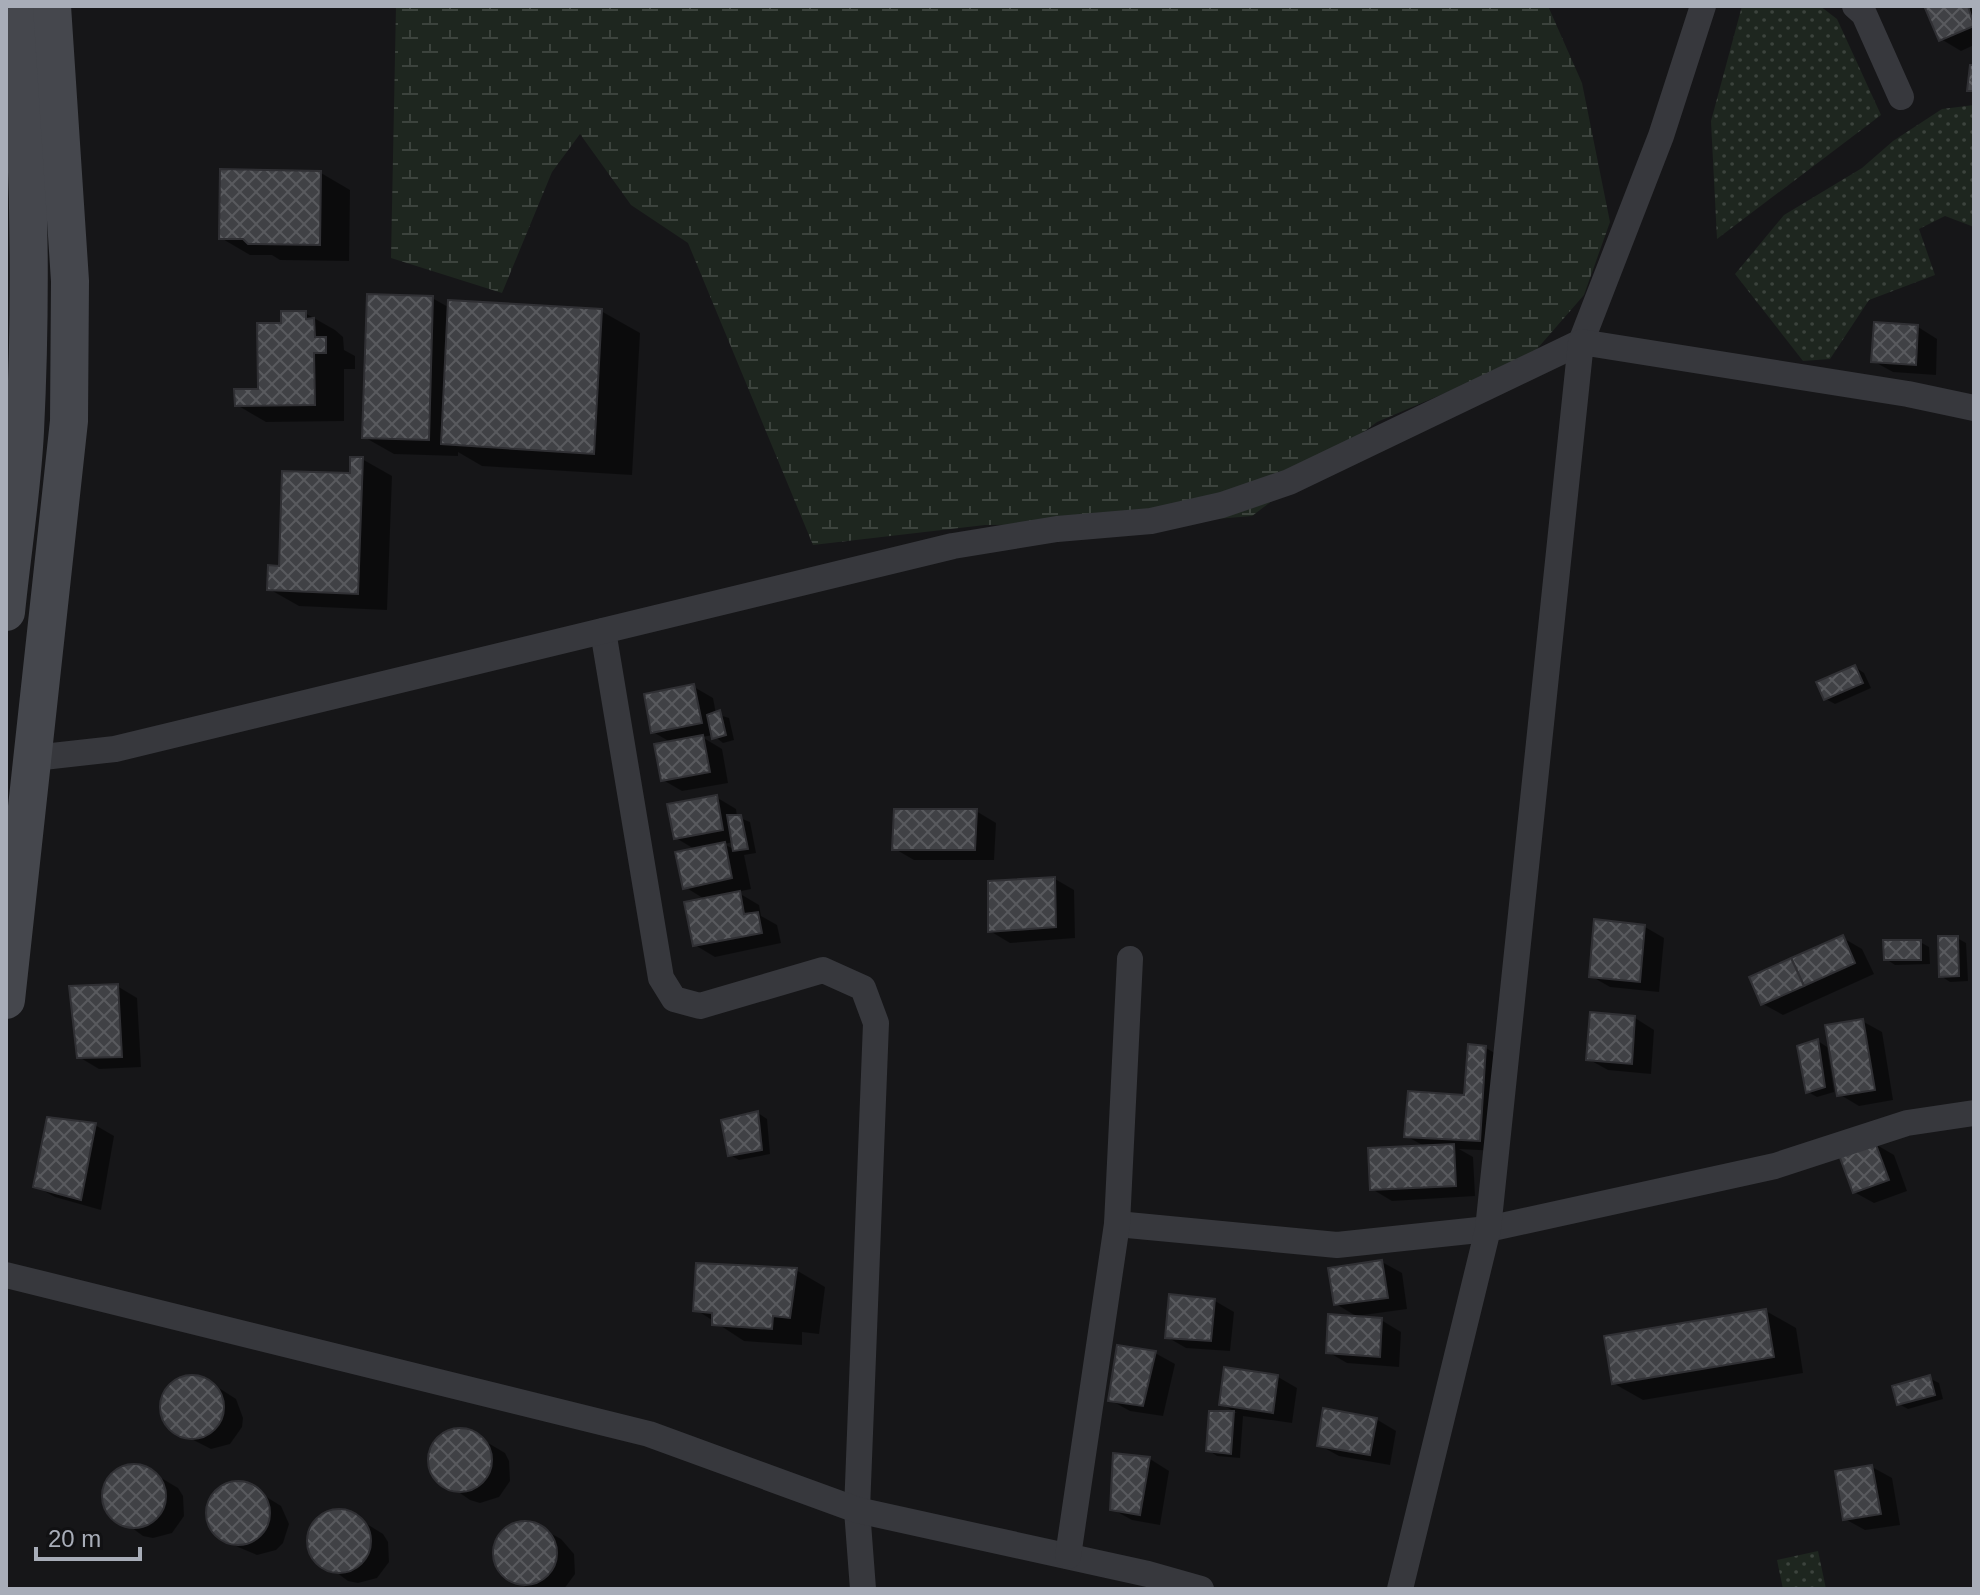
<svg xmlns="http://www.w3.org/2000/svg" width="1980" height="1595" font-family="Helvetica,sans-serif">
<defs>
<pattern id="grass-dots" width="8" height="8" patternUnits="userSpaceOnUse" patternTransform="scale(2)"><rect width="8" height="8" fill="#1e261f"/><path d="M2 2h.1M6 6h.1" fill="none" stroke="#3c433d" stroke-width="1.8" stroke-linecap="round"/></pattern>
<pattern id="wetland-marsh" width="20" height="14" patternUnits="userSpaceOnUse" patternTransform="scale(2)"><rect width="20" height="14" fill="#1e261f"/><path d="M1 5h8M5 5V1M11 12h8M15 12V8" fill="none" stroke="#3c433d"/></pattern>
<pattern id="building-cross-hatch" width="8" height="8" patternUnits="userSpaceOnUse" patternTransform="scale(2)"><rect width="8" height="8" fill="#404145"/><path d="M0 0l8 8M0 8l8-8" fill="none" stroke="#595a5e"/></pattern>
</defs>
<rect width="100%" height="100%" fill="#161618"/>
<!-- grass -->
<g fill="url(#grass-dots)">
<polygon points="1742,6 1820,6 1837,19 1881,115 1717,239 1711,121"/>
<polygon points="1974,105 1974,227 1945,216 1919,229 1935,275 1869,300 1830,359 1803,361 1735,274 1784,215 1862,168 1893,141 1942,109"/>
<polygon points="1818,1551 1826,1589 1783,1589 1777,1560"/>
</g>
<!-- wetland -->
<polygon fill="url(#wetland-marsh)" points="396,6 1548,6 1582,83 1610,222 1584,295 1530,357 1377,422 1252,516 1156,524 985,525 813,545 688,243 631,205 580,134 552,172 502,293 391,258"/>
<!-- shadow -->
<g fill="#0007" fill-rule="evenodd">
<polygon points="1935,6 1974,6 1974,45 1961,51 1941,39"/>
<polygon points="321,173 350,190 349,261 280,260 272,255 250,255 221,238"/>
<polygon points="432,298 450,308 601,311 640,333 632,475 482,466 458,452 458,456 394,454 364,437"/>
<polygon points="305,313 335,330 343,337 344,350 355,356 355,369 344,369 344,421 266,422 237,405 260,391 283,325"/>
<polygon points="1918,327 1937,339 1936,375 1893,372 1873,361"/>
<polygon points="362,459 392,476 387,610 299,606 269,589 281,568"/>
<polygon points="1855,667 1864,673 1871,688 1835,704 1826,699"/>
<polygon points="694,687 713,698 716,714 729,718 734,740 723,743 713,735 702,737 722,749 728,783 682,791 663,780 672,743 653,732"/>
<path d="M716,797L736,809L737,817L750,822L756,853L744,855L751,889L737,892L759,905L761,916L777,925L781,943L715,957L695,945L706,900L685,887L696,850L676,838ZM734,842L735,850L724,844Z"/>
<polygon points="976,811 996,823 994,860 914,860 895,849"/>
<polygon points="1055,879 1074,890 1075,938 1010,943 990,931"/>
<polygon points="1645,927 1664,938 1659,992 1610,987 1591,976"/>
<polygon points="1843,938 1862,949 1874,974 1783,1015 1763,1004"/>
<polygon points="1957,938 1966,943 1968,981 1950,982 1941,976"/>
<polygon points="1920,942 1929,947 1930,964 1895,965 1886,959"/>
<polygon points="117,986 137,998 141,1067 99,1069 79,1057"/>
<polygon points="1635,1018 1654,1030 1651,1074 1608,1070 1588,1059"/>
<polygon points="1862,1021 1882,1032 1893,1100 1859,1106 1839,1094"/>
<polygon points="1818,1041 1827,1047 1834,1092 1817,1097 1808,1092"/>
<polygon points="1486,1048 1505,1059 1499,1151 1459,1149 1473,1157 1475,1196 1392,1201 1372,1189 1426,1147 1406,1136 1466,1097"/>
<polygon points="758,1113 767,1119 770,1154 739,1160 730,1155"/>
<polygon points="95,1125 114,1136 101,1210 55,1197 35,1186"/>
<polygon points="1875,1144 1894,1155 1907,1191 1874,1203 1854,1192"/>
<polygon points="1382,1262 1402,1273 1407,1309 1356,1316 1336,1304"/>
<polygon points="796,1270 825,1287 819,1334 802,1332 802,1345 744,1341 695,1309"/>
<polygon points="1215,1301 1234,1312 1230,1351 1186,1348 1167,1337"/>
<polygon points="1766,1311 1796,1328 1803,1373 1643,1400 1613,1383"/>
<polygon points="1381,1320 1401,1332 1399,1367 1347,1363 1328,1352"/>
<polygon points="1155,1353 1175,1364 1163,1416 1130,1411 1110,1400"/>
<polygon points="1226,1370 1278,1377 1297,1388 1292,1423 1243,1416 1240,1458 1217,1456 1208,1450 1211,1413 1237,1413 1221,1404"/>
<polygon points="188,1376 208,1381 236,1399 243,1418 242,1427 230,1444 211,1449 172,1429 162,1412 165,1392 170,1385"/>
<polygon points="1929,1378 1939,1383 1943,1399 1908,1409 1899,1404"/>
<polygon points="1376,1419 1396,1431 1390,1465 1339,1456 1319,1445"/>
<polygon points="466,1430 505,1453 509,1461 510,1481 499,1497 480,1503 470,1500 434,1475 430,1466 434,1446 447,1433"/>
<polygon points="1115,1455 1150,1459 1169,1471 1160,1525 1132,1520 1112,1509"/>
<polygon points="141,1466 178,1488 183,1496 184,1516 172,1533 153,1538 143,1536 108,1510 104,1491 107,1482 121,1468"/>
<polygon points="1872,1467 1892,1478 1900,1525 1865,1530 1845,1519"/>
<polygon points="244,1483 281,1506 289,1524 283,1543 276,1550 257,1555 238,1547 217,1535 208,1518 211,1499 225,1485"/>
<polygon points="346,1511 383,1534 388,1542 389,1562 377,1578 358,1583 348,1581 313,1555 309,1536 312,1527 326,1513"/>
<polygon points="531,1523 561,1539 574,1554 575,1574 564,1589 528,1589 499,1568 495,1548 498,1539 512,1525"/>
</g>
<!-- building -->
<g fill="url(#building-cross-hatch)" stroke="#303034" stroke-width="2">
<polygon points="1930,6 1968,6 1974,26 1939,41 1925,8"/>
<polygon points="1970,65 1974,65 1974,91 1967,91"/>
<polygon points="220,169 321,171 320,245 248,244 243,239 219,239"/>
<polygon points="367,294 433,296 429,440 362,438"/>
<polygon points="448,300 602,309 594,454 441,444"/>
<polygon points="281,311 306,311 306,319 314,318 315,337 326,337 326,353 314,353 315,405 235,406 234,389 258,389 257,323 281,323"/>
<polygon points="1874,322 1918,325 1916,365 1871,362"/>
<polygon points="350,457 363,457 358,594 267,590 268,565 279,566 282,471 350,473"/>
<polygon points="1855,665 1863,683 1824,700 1816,682"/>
<polygon points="694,684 702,723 651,733 644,694"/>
<polygon points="720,710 726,735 712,739 707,715"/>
<polygon points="703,735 710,772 661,781 654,744"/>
<polygon points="717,795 723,830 674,839 667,804"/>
<polygon points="894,809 977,809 975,850 892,850"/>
<polygon points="727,815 741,815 748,849 733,851"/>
<polygon points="725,842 732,878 683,889 675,852"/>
<polygon points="1055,877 1056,927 988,932 988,881"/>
<polygon points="740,891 744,914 758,912 762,933 693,946 684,902"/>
<polygon points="1594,919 1645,925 1640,982 1589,977"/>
<polygon points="1843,935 1855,963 1804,986 1791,958"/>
<polygon points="1938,936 1958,936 1959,976 1939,977"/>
<polygon points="1883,940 1921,940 1921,960 1884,960"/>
<polygon points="1791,958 1804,986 1761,1005 1749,977"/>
<polygon points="118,984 122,1057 77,1058 69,986"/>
<polygon points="1590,1012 1635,1016 1632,1064 1586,1060"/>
<polygon points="1863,1019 1875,1090 1837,1096 1825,1025"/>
<polygon points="1818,1039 1825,1087 1806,1093 1797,1046"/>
<polygon points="1468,1044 1486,1046 1480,1141 1404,1137 1408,1091 1464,1095"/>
<polygon points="758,1111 762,1150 728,1156 721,1120"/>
<polygon points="47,1117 96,1123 81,1200 33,1187"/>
<polygon points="1875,1142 1889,1180 1853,1193 1839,1155"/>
<polygon points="1454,1144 1456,1186 1370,1190 1368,1148"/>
<polygon points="1382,1260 1388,1298 1334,1305 1328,1268"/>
<polygon points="696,1263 797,1268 790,1318 773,1316 772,1329 712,1325 712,1313 693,1311"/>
<polygon points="1169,1294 1215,1299 1211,1341 1165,1338"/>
<polygon points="1766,1309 1774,1357 1612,1384 1604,1336"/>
<polygon points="1328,1314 1382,1318 1380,1357 1326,1353"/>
<polygon points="1117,1345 1156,1351 1143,1406 1108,1401"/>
<polygon points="1224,1367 1278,1375 1273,1413 1219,1405"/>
<polygon points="1930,1375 1935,1395 1897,1405 1892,1386"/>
<circle cx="192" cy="1407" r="32"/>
<polygon points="1323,1408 1377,1418 1370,1455 1317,1446"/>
<polygon points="1209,1411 1234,1411 1231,1454 1206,1451"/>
<circle cx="460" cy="1460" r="32"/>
<polygon points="1113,1453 1150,1457 1140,1515 1110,1510"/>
<circle cx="134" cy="1496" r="32"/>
<polygon points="1872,1465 1881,1514 1843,1520 1835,1471"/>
<circle cx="238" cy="1513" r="32"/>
<circle cx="339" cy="1541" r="32"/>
<circle cx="525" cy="1553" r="32"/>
</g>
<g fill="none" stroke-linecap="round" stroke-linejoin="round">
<!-- street -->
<g stroke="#37383d" stroke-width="26">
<polyline points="1855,6 1864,14 1901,97"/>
<polyline points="603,631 661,978 674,999 700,1006 823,970 863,988 876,1023 857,1510 863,1589"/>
<polyline points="34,758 115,749 953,546 1057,529 1151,521 1222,505 1289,482 1581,342 1661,136 1703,6"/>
<polyline points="1117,1224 1337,1245 1488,1229 1775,1166 1907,1123 1974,1113"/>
<polyline points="6,1275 649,1434 857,1510 1148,1574 1201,1589"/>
<polyline points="1068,1556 1117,1224 1130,959"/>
<polyline points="1400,1589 1488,1229 1581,342 1908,394 1974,408"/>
</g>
<!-- secondary -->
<g stroke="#45474d" stroke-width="38">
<path d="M6,612C12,552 22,491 25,431C32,290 29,147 18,6"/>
<polyline points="6,1000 69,421 70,281 52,6"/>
</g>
</g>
<!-- border -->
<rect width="1980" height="1595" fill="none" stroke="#a8adb8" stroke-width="16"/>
<!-- scale -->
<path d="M36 1547v12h104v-12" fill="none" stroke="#a8adb8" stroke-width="4"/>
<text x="48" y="1547" font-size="24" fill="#a8adb8" stroke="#111113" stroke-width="6" paint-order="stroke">20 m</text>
</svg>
